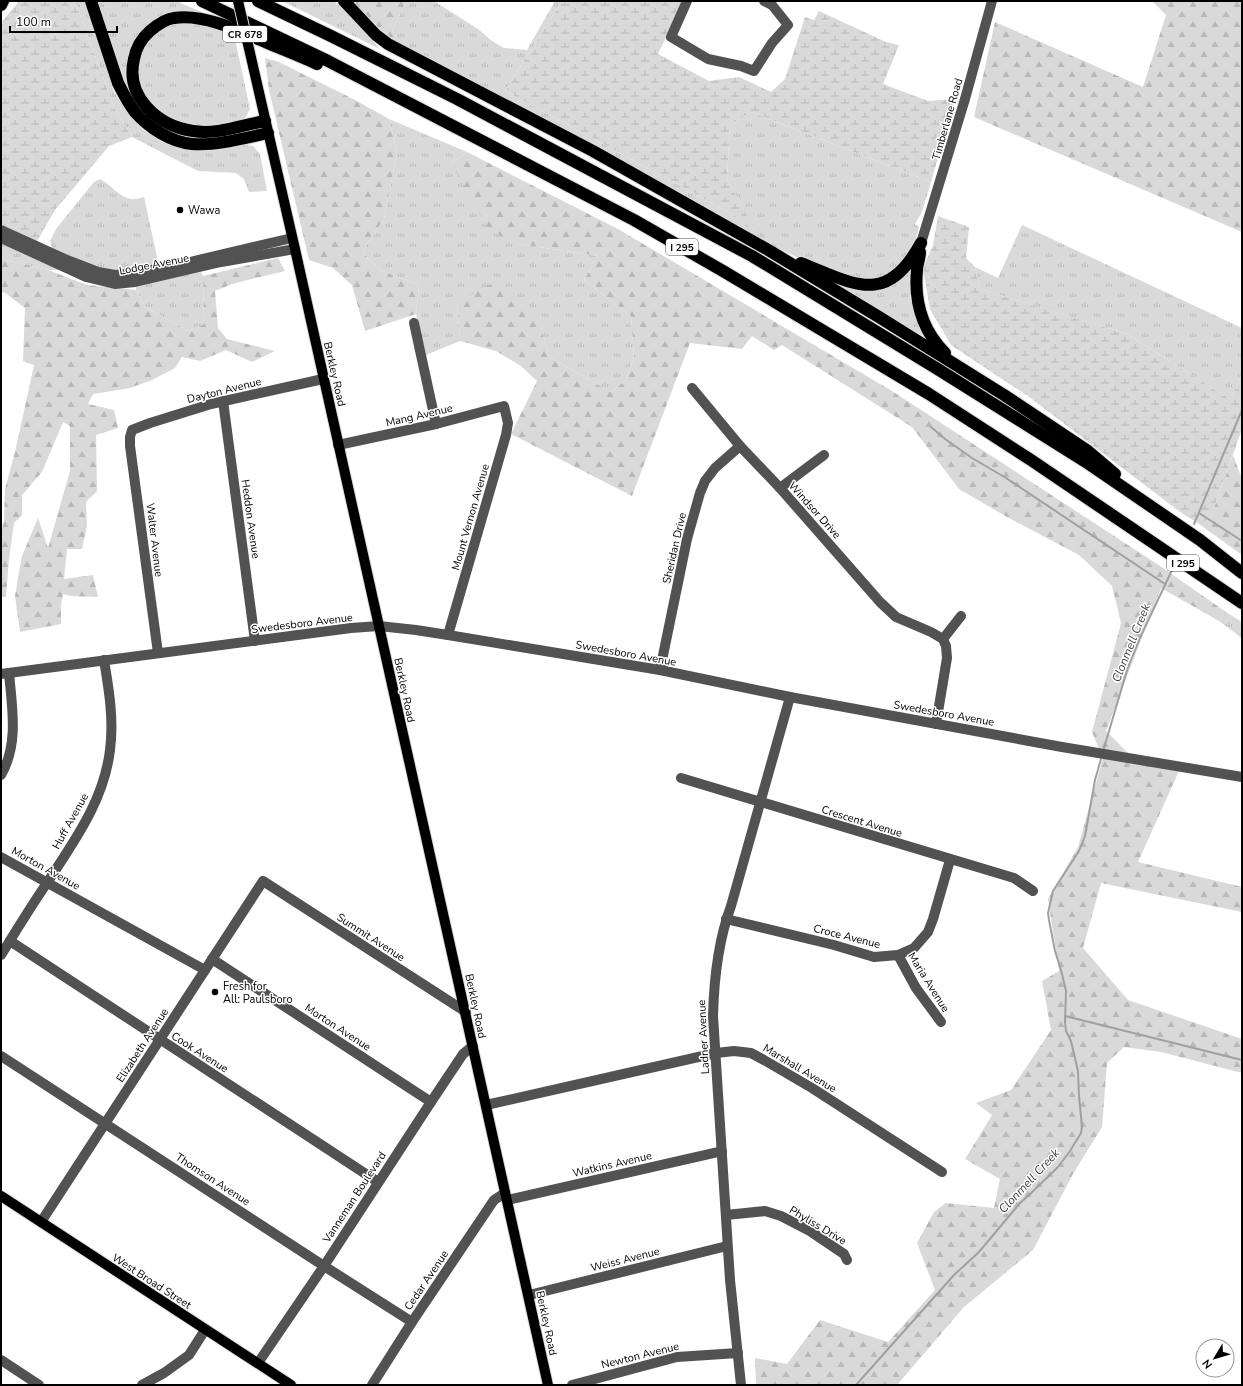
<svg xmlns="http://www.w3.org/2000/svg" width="1243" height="1386" font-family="'Nunito Sans',sans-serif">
<defs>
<pattern id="grass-tufts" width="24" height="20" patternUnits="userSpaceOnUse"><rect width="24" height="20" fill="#d9d9d9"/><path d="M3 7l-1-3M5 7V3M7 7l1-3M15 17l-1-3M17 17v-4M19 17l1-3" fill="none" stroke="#b8b8b8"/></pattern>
<pattern id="forest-firs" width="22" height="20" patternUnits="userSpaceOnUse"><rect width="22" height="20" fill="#d9d9d9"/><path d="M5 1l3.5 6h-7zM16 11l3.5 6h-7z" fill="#b8b8b8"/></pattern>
<pattern id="wetland-marsh" width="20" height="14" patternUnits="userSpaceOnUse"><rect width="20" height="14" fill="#d9d9d9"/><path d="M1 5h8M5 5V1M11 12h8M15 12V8" fill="none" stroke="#b8b8b8"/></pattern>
</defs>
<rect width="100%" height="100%" fill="#fff"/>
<!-- grass -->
<g fill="url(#grass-tufts)">
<polygon points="75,1 87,1 90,7 114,92 130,115 142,129 162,142 184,149 198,150 245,145 253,146 260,154 267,191 249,192 244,179 236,173 198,171 132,137 114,107"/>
<polygon points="96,1 176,1 204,13 178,12 135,41 127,62 130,97 117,64"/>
<polygon points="282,1 334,1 352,18 380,49"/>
<polygon points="406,1 434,1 478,29 492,41 504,48 527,50 555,1 562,1 505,91 736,216 755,231 727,179 730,125 751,112 931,182 922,212 915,224 919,227 913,250 900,269 874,280 859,281 816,266 758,239 401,47 392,31"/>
<polygon points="188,21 211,26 235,39 250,109 245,118 229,124 199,127 174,122 154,107 139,90 136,72 140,52 150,35 166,25"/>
<polygon points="389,119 467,152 451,163 519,244 598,256 584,280 631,316 634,357 626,380 611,392 549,357 541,326 457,302 460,341 426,355 416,314 419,285 380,270 362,252 384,219 397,153"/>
<path d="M100,179C111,184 118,197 131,199C134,200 140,198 144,197L159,266L121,273L99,270L52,249L50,241L56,229L94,182Z"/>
<polygon points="1022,225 1242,328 1242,375 1230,399 1127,334 980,289 975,267 998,278"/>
<polygon points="1,243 62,270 48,270 1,259"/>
<polygon points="912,270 910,298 923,336 832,282 885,289"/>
<polygon points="201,272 203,276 204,324 188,331 145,307 136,290 136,285"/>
<polygon points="1226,612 1242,622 1242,638 1219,621"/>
</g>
<!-- forest -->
<g fill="url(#forest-firs)">
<polygon points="352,1 406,1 392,31 401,47 382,31"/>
<polygon points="1152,1 1242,1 1242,232 974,117 995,22 1143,87 1166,15"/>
<polygon points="265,58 279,62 355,100 389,119 397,153 384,219 362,252 380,270 419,285 416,314 365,331 352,285 333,268 309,260 269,90"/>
<polygon points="467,152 618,229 892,391 1160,566 1226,612 1219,621 1161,588 1106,731 1139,764 1179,771 1138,862 1242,887 1242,912 1101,883 1083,948 1128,1000 1242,1039 1242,1073 1161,1052 1124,1047 1107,1063 1102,1127 1073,1174 1033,1250 964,1307 897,1385 756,1385 755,1358 787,1364 820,1320 888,1342 935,1290 917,1243 934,1212 946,1203 994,1208 1000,1179 965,1159 992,1115 976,1103 1011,1090 1051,1030 1042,981 1059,971 1048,899 1078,847 1103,758 1092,732 1121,623 1112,586 1079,555 1007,517 959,489 912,427 782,345 774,350 752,336 742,349 690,343 632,496 511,434 537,381 521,366 496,351 460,341 457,302 493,283 541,326 549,357 611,392 626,380 634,357 631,316 584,280 598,256 519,244 489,231 451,163"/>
<polygon points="278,258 285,271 232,284 215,291 218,328 227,339 275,351 252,362 226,350 200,361 182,357 175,368 152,380 130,388 93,394 88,404 114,410 118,428 96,435 97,491 86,502 87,526 82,549 67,549 64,579 93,575 98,597 70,596 63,594 61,605 61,624 20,632 15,596 22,556 38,518 48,548 70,471 70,426 63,422 42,472 22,495 22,515 14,523 9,559 6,597 1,597 1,532 4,521 5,489 15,452 34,365 23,361 25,308 4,292 1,293 1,259 48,270 87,285 136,290 145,307 188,331 204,324 203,276"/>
<polygon points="1233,455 1242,479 1242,555 1199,524 1210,519"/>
</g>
<!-- wetland -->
<g fill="url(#wetland-marsh)">
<polygon points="19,1 75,1 114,107 132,137 109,146 55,210 36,243 1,226 1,23"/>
<polygon points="562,1 683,1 658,54 709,81 739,77 771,92 785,79 805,17 814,20 819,11 886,42 899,45 883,84 928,101 955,99 931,182 751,112 730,125 727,179 756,232 736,216 505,91"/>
<polygon points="938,216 969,227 966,258 975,267 980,289 1127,334 1230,399 1242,375 1242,429 1210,519 1199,524 1180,512 1028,396 951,345 930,309 923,268 933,245"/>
</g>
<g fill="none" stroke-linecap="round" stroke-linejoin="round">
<!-- stream -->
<g stroke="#a0a0a0" stroke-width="2">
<polyline points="931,427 945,439 972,458 1006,478 1165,584"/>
<polyline points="1199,513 1242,541"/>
<polyline points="1194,524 1242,410"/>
<polyline points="1104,748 1128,667 1139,640 1172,570"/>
<polyline points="1065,1016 1242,1060"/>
<polyline points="856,1385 954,1275 979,1252 1020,1203 1028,1196 1058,1167 1070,1151 1081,1133 1082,1127 1079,1096 1078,1071 1071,1041 1066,1031 1065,1023 1066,991 1061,970 1055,951 1049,920 1048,913 1053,891 1079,851 1085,836 1095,780 1101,759"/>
</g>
<defs>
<g id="major">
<polyline points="253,66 295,249 548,1385"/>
<polyline points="1,1196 291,1385"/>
</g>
<g id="highway">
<path d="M91,1L118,83C123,93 128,103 135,112C149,128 171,142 192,144C216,146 245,138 268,133"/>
<polyline points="202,1 328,61 634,220 723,271 929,394 1031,460 1242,603"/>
<polyline points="258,1 331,36 457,99 752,256 936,368 1089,464 1200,540 1242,573"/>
<polyline points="344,1 376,35 388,44 593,151 770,251 879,317 1004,395 1088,451 1115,474"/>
<polyline points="1,5 3,1"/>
<path d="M265,121C242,125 217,135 193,131C158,126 125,97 134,59C136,48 142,38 150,31C157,25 165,19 174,18C205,13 244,33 272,45C287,51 302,57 317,64"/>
<path d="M920,252C920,258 917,264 917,270C914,302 923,331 945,353"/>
<path d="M801,263C855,284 886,307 921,243"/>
</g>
</defs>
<!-- major casing -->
<use href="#major" stroke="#dbdbdb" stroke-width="12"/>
<!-- highway casing -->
<use href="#highway" stroke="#dbdbdb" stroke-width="14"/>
<!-- minor -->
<g stroke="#525252" stroke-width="10">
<polyline points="687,1 671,37 708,59 741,66 754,71 772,43 788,25 772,5 764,1"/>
<polyline points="1,230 67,260 98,272 115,275 137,273 173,266 292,238"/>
<polyline points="1,238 86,277 115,284 135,282 221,262 295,249"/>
<polyline points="921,243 965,99 992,1"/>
<polyline points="414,323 436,424"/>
<polyline points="692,388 740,446 780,488 880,602 896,617 931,632 943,639 946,646 947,658 936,724"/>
<polyline points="223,401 255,641"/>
<polyline points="338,445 436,424 504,406 508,423 506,435 448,635"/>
<polyline points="780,488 824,455"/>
<polyline points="943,639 961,616"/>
<polyline points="158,653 130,446 130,437 132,430 150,423 211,404 323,379"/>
<polyline points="660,670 687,539 700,493 705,481 715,468 740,446"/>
<polyline points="1,674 351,628 379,626 416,630 448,635 660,670 790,697 1062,747 1242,777"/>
<path d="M1,775C19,744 12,707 9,673"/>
<polyline points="681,778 1014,878 1033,891"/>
<polyline points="1,857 205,970"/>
<polyline points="726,919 834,945 874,957 898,955 914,948 928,932 933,919 950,860"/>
<polyline points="10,941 378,1182"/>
<path d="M1,955C16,931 31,906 47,883C74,841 104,801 110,750C114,720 109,690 104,660"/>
<polyline points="898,955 916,988 941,1022"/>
<polyline points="212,959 431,1102"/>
<polyline points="1,1056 324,1266 412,1322"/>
<polyline points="486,1105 716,1053 734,1051 751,1053 764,1060 812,1088 942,1172"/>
<polyline points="507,1200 722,1151"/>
<polyline points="726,1215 765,1211 781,1216 810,1231 844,1254 847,1260"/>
<polyline points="41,1222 263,881 466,1012"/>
<polyline points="529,1295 727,1246"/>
<polyline points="1,1360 39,1385"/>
<polyline points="258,1363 324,1266 431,1102 463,1054 473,1046"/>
<polyline points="142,1385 164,1373 189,1355 205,1330"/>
<polyline points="372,1385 412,1322 494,1200 505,1193"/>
<polyline points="572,1385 677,1357 738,1353"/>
<path d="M741,1385L730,1280L713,1016C714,978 718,941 731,906L790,697"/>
</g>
<!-- major -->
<use href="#major" stroke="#000" stroke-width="10"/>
<!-- highway -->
<use href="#highway" stroke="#000" stroke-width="12"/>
<defs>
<polyline id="major-bridge" points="238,1 253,66"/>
</defs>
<!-- major-bridge casing -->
<use href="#major-bridge" stroke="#dbdbdb" stroke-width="12" stroke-linecap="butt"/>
<!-- major-bridge -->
<use href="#major-bridge" stroke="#000" stroke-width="10"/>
</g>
<!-- markers -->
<g fill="#000" stroke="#fff" stroke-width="1.5">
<circle cx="180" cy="210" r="4"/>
<circle cx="215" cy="992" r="4"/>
</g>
<g text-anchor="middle" stroke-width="3" stroke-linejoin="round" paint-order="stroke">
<!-- shield labels -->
<g fill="#fff" stroke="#4c4c4c" stroke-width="1">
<rect x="223" y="26" width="44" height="16" rx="3"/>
<rect x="666" y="239" width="32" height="16" rx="3"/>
<rect x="1167" y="555" width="32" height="16" rx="3"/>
</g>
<g font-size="10" font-weight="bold" fill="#000">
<text x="245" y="38">CR 678</text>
<text x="682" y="251">I 295</text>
<text x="1183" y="567">I 295</text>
</g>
<!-- street labels -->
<g font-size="11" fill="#000" stroke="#fff">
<text transform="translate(947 119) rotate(-74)" y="4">Timberlane Road</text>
<text transform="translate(154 264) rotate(-11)" y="4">Lodge Avenue</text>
<text transform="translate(335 374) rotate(77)" y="4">Berkley Road</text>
<text transform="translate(224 390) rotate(-14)" y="4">Dayton Avenue</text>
<text transform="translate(419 415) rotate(-13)" y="4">Mang Avenue</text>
<text transform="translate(815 510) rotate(48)" y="4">Windsor Drive</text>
<text transform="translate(470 517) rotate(-74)" y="4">Mount Vernon Avenue</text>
<text transform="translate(251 519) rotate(82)" y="4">Heddon Avenue</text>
<text transform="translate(155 540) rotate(83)" y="4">Walter Avenue</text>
<text transform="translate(674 548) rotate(-77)" y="4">Sheridan Drive</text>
<text transform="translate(302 623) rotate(-7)" y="4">Swedesboro Avenue</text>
<text transform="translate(626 653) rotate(10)" y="4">Swedesboro Avenue</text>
<text transform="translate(405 690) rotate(78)" y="4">Berkley Road</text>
<text transform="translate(944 713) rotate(10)" y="4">Swedesboro Avenue</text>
<text transform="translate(70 821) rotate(-61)" y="4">Huff Avenue</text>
<text transform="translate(862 821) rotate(17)" y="4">Crescent Avenue</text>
<text transform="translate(46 868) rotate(29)" y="4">Morton Avenue</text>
<text transform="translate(847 936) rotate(14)" y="4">Croce Avenue</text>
<text transform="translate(371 937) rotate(33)" y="4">Summit Avenue</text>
<text transform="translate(929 982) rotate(58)" y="4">Maria Avenue</text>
<text transform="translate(476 1006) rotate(78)" y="4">Berkley Road</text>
<text transform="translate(338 1027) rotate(33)" y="4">Morton Avenue</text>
<text transform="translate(703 1037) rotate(-93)" y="4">Ladner Avenue</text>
<text transform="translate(142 1045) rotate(-57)" y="4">Elizabeth Avenue</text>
<text transform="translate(200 1052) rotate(33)" y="4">Cook Avenue</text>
<text transform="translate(800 1068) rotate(31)" y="4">Marshall Avenue</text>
<text transform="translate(612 1164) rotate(-13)" y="4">Watkins Avenue</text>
<text transform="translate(213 1179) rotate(33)" y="4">Thomson Avenue</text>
<text transform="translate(354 1197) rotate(-57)" y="4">Vanneman Boulevard</text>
<text transform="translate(818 1225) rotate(31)" y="4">Phyliss Drive</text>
<text transform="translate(625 1259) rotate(-14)" y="4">Weiss Avenue</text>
<text transform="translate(426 1280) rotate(-56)" y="4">Cedar Avenue</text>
<text transform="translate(152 1281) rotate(33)" y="4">West Broad Street</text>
<text transform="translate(547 1323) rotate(78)" y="4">Berkley Road</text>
<text transform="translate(640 1355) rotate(-14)" y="4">Newton Avenue</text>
</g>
<!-- poi labels -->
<g font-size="11" fill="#000" stroke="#fff" text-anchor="start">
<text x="188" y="214">Wawa</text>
<text x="223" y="990">Fresh for<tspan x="223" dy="13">All: Paulsboro</tspan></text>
</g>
<!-- water labels -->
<g font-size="12" font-style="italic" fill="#414141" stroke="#fff">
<text transform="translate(1131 643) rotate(-68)" y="4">Clonmell Creek</text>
<text transform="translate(1029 1181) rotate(-47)" y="4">Clonmell Creek</text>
</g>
</g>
<!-- border -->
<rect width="1243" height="1386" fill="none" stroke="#000000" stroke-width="4"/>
<!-- north arrow -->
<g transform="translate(1215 1358) rotate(232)"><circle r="19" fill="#ffffff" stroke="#999999"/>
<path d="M0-3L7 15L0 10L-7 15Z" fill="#000000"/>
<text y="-6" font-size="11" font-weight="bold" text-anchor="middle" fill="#000000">N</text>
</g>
<!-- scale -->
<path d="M10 26v6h107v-6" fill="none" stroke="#000000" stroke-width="2"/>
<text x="16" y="26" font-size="12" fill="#000000" stroke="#ffffff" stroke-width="3" paint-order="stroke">100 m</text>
</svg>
